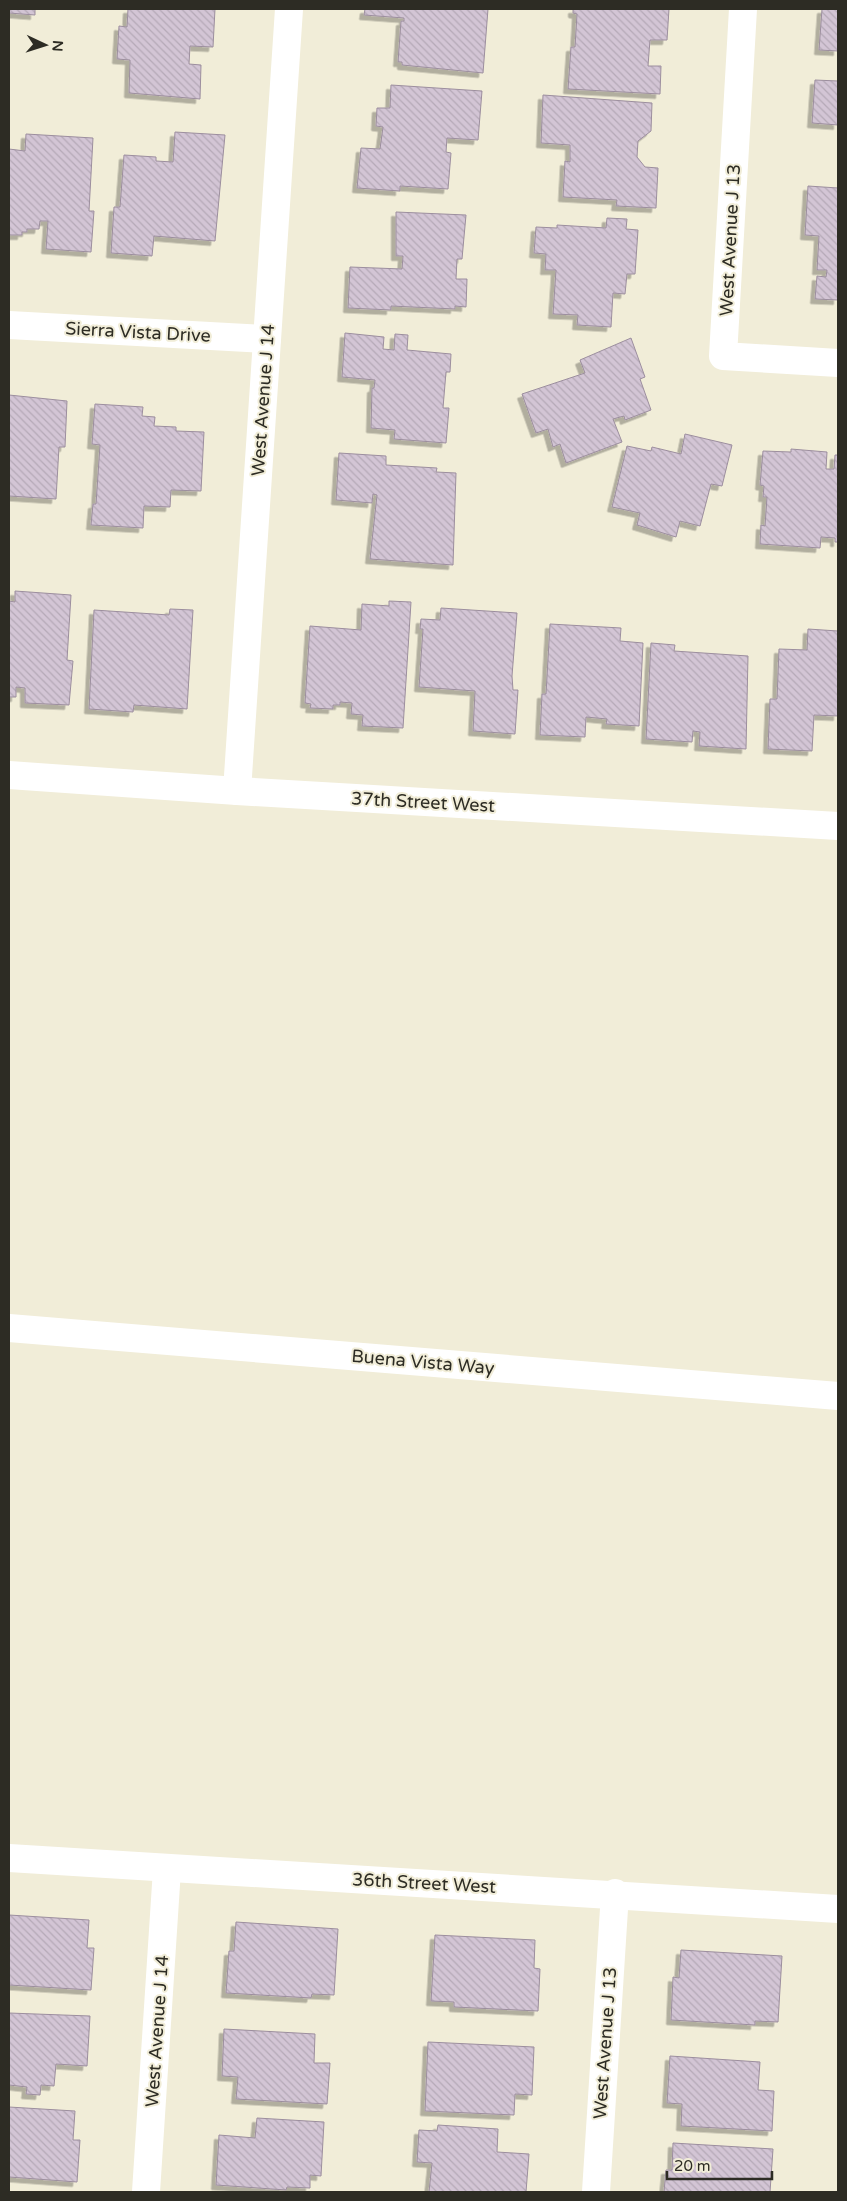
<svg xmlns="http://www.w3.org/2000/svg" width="847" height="2201" font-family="'Varela Round',sans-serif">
<defs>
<pattern id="building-back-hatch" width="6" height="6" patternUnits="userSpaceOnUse" patternTransform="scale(1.25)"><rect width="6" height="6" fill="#d3c5d5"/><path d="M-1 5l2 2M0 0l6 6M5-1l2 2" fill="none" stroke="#b5a9b7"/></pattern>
<filter id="shadow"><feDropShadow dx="-4.5" dy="4.5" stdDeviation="0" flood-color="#0004"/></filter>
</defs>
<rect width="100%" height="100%" fill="#f1edd8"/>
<!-- building -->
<g fill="url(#building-back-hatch)" stroke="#9c8e9e" filter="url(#shadow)">
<polygon points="9,9 35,9 35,15 9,13"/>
<polygon points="128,9 215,9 213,47 190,46 189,64 201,65 200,99 129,93 130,60 117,59 119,26 127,27"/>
<polygon points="365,9 488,9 483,73 402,65 402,62 398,62 401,21 404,21 404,18 364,15"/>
<polygon points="573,9 669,9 667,40 650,40 648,66 661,66 660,94 568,89 571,47 575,47 577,14 573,13"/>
<polygon points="822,9 838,9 838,51 819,50"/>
<polygon points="815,80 838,81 838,125 812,123"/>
<polygon points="391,85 482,91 478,140 447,138 446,152 451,153 448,189 400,186 400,191 357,188 361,148 380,149 383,127 376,126 377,108 390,108"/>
<polygon points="543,95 652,103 651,131 638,141 637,157 645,167 658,168 656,208 616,206 617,200 563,197 565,161 570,162 570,145 541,143"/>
<polygon points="175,132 225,135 215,241 154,236 152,256 111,253 114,207 120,207 124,155 156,157 156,161 173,162"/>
<polygon points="26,134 93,138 89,211 94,211 91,252 46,249 48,221 40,221 39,229 27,229 27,232 22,232 22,235 9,235 9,149 25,151"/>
<polygon points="808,186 838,188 838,300 815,299 817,276 826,277 827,270 817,270 819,236 805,235"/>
<polygon points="396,212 466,215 462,259 457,259 456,279 467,279 466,307 455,306 455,309 391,306 391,310 348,308 350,267 402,269 403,256 396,256"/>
<polygon points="607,218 627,219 626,229 638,230 635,274 627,274 625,294 613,293 611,327 577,325 578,315 553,314 556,270 545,270 546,254 534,253 536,227 557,228 557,225 606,228"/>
<polygon points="345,333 384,337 383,349 394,350 395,334 408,335 407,350 451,354 450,372 446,372 443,408 449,408 446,443 394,439 395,430 371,428 372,388 374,388 375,380 342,377"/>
<polygon points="631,338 645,377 640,379 651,410 625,420 624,416 613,419 622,442 566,463 560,444 553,447 548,429 536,433 522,394 585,373 580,360"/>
<polygon points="9,395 67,401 65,447 59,447 56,499 9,496"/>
<polygon points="95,404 143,407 142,416 155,417 154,426 176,427 176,431 204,432 201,491 171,490 170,507 144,506 143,528 91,525 93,504 96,504 100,445 92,444"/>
<polygon points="685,434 732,445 722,486 711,484 700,526 680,521 676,537 637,525 640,513 612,507 627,446 651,451 652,447 681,454"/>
<polygon points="791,449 827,452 826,469 834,469 835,455 838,455 838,542 835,542 835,538 821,537 820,548 760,544 761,525 765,526 767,497 763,497 764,486 760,485 763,451 791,452"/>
<polygon points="339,453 386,456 386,465 437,468 436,472 456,473 453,565 370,559 377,495 373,494 372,503 336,500"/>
<polygon points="15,591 71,595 67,660 73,661 69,705 25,703 25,688 16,687 16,697 9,697 9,601 15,602"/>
<polygon points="389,601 411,602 403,728 362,726 363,715 351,714 352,703 340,702 340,705 333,705 333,709 310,708 311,704 305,703 310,626 361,630 362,604 389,606"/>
<polygon points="441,608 517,613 512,676 513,690 518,690 515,734 473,731 475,691 419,687 423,629 420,629 421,619 440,620"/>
<polygon points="170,609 193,610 187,709 134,705 133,712 89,709 94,610 169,615"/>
<polygon points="550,624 621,628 620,641 643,643 639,726 606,724 607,719 586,717 585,737 540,735 542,694 546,694"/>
<polygon points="808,629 838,631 838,716 814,715 812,751 768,749 770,699 777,699 779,649 807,650"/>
<polygon points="651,643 675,645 674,651 748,656 746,749 699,746 700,732 693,731 692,742 646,739"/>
<polygon points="9,1915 89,1920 87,1948 94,1948 91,1990 9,1985"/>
<polygon points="236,1922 338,1929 334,1995 312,1994 311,1998 226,1993 229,1951 234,1951"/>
<polygon points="435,1935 535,1940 534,1968 540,1969 538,2011 454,2007 454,2002 431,2001"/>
<polygon points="681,1950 782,1956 778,2022 755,2021 755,2025 671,2020 673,1977 679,1978"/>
<polygon points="9,2013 90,2016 87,2066 56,2064 54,2086 41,2085 40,2095 26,2094 27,2087 9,2085"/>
<polygon points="224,2029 315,2034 314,2063 330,2063 327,2104 236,2099 238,2077 222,2076"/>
<polygon points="428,2042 534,2047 532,2095 515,2094 514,2115 425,2111"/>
<polygon points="670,2056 760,2062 758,2090 774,2091 772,2131 681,2126 682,2104 667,2103"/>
<polygon points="9,2107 75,2111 73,2140 80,2140 77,2182 9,2177"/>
<polygon points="257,2118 324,2122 321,2176 310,2175 310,2188 287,2187 286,2190 216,2185 219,2135 255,2138"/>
<polygon points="438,2125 498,2129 497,2152 529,2154 526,2192 429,2192 432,2163 417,2162 419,2130 437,2131"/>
<polygon points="673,2143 773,2149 770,2192 664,2192 666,2170 672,2170"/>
</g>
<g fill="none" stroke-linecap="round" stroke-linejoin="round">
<!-- minor -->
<g stroke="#fff" stroke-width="28">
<polyline points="743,9 723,356 838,363"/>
<polyline points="9,325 267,339"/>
<polyline points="9,775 237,791 838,826"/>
<polyline points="237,791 289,9"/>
<polyline points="9,1328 838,1396"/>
<polyline points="9,1858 838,1909"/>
<polyline points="146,2192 167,1869"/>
<polyline points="596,2192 615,1893"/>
</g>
</g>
<g text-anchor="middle" stroke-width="4" stroke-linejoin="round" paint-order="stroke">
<!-- street labels -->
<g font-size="18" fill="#2d2c24" stroke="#f1edd8">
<text transform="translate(730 240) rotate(-87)" y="6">West Avenue J 13</text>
<text transform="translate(138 332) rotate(3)" y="6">Sierra Vista Drive</text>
<text transform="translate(263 400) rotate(-86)" y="6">West Avenue J 14</text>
<text transform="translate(423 802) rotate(3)" y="6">37th Street West</text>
<text transform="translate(423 1362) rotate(5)" y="6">Buena Vista Way</text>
<text transform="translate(424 1883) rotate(3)" y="6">36th Street West</text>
<text transform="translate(157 2031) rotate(-86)" y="6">West Avenue J 14</text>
<text transform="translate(605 2043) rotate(-86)" y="6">West Avenue J 13</text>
</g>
</g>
<!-- border -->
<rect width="847" height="2201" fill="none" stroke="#2d2c24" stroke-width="20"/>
<!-- north arrow -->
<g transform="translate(45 45) rotate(94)" stroke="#f1edd8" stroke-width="4" paint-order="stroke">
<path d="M0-4L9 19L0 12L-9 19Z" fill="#2d2c24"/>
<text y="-8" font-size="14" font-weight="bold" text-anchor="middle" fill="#2d2c24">N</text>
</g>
<!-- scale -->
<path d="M667 2171v8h105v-8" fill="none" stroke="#2d2c24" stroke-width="2.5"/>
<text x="674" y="2171" font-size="15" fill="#2d2c24" stroke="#f1edd8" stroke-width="4" paint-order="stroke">20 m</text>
</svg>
